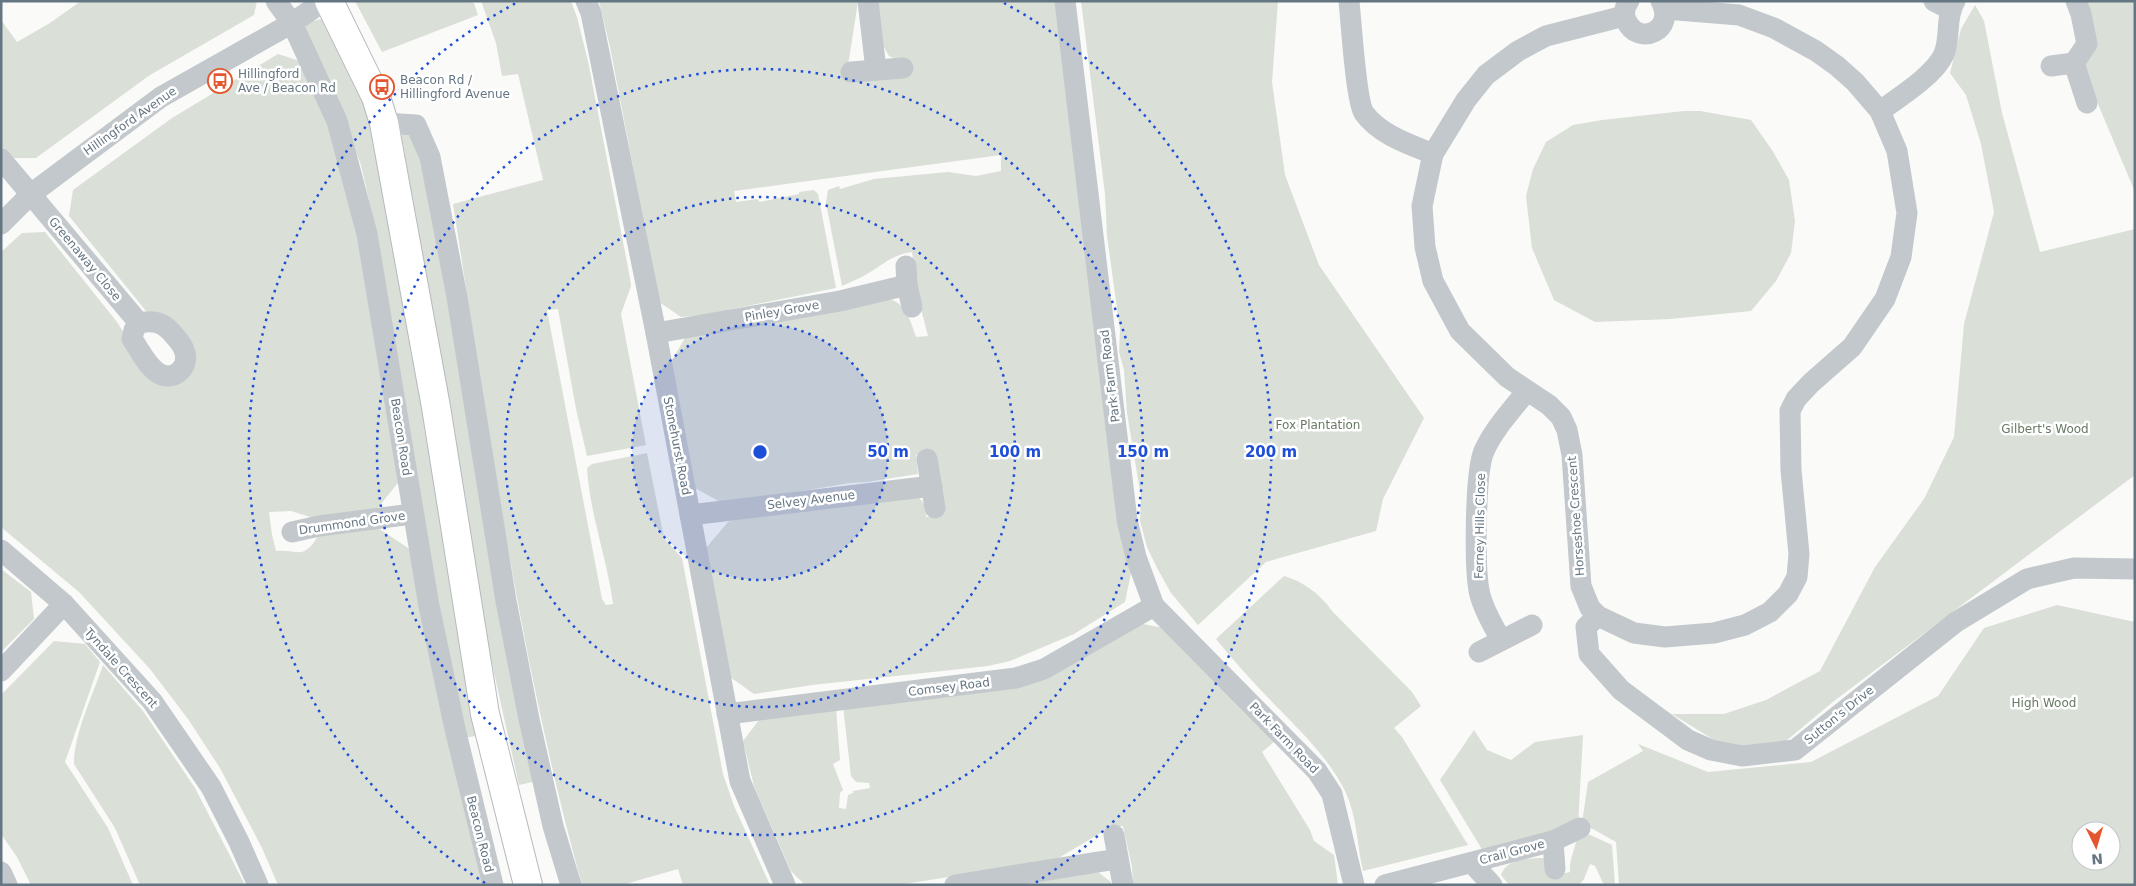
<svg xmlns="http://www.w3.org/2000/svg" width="2136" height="886" font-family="'DejaVu Sans',sans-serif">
<rect width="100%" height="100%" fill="#fafaf8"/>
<!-- green -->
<g fill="#dadfd7" fill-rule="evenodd">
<polygon points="81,1 257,1 254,15 150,75 36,158 11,158 1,146 1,20 17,42 50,23"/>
<polygon points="355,1 464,1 474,3 478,15 382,52"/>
<path d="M481,1H571L577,17L588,61L630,278L631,286L621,314L646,445L587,456L576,409L558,309L547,310L602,599L606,605L613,604C607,558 590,515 587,468L592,464L647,453L664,538L682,558L723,774L734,806L770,885H683L678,869L622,885H582C520,662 489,433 453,204L543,180L518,74L502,76L496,43Z"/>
<path d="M599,1H858L848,66L847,74L850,82H857L899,60L889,56L881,42L877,1H1057L1112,480L1116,518L1131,573L1125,602L1074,634L1010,661L988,666L812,685L754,694L730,677L706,548L728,522L734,520L917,495L925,505L926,517L941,516L923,452L916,455L918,474L867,482L850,483L724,504L693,487L671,362L686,336L890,299C906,304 911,322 916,337L928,336L919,301L912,252C895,254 886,262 872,271C863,277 852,281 842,286L826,203L828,190L839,186L840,189L874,179L948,172L976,176L1001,171V155L734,191L736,202L757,199L760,202L799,194V192L814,190L818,194L836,288L703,315L681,317L659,302L610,47Z"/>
<polygon points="1081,1 1278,1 1272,82 1285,175 1319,265 1424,418 1383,499 1376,531 1266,562 1198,625 1171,593 1157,568 1147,547 1140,521 1141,497 1127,413 1124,370 1119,352 1120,330 1107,236 1105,194"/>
<polygon points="2085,1 2135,1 2135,192 2082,66"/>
<polygon points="1975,5 1984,21 2002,113 2040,252 2135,229 2135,475 1834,701 1786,741 1727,748 1672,714 1724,714 1766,700 1820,671 1875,567 1924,499 1954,437 1964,324 1994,212 1981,144 1966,95 1950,73 1961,29"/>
<polygon points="321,19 331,22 366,91 486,734 464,738 438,615 374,222 361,165 329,81 305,28 309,22"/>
<path d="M278,54L303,62L347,175L401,479L372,515L320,520L291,511L269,512L272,535L276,551C299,549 303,561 318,536L378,528L411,550L485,885H278L262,848L220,768L188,719L150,669L79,592L1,527V252L22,233L45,232L117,322L145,366L189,370L154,313L146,311L69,216L73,190L172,118Z"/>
<polygon points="1684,111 1700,111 1751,120 1772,150 1789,180 1795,221 1791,253 1776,281 1751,311 1670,319 1595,322 1554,300 1532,248 1526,196 1533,169 1546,142 1573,125 1602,120"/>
<polygon points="401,132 416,133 537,781 519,785 488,646"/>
<polygon points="1,569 31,592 34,619 1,652"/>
<path d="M1284,576C1304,582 1320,594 1332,611L1412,692L1421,706L1394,728L1402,737L1468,845L1363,871C1357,845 1357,817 1346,793C1331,762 1308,739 1285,715C1261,691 1237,665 1216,639Z"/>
<path d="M2057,605L2135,622V885H1619L1616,842L1582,823L1588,782L1643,751L1638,744L1708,772L1811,762L1938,696L1984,628ZM2081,831H2111V861H2081Z"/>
<polygon points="1138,623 1169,629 1258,723 1274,742 1262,752 1310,830 1314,841 1334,855 1338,885 1133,885 1132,867 1123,826 1116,826 1104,831 1055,860 898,885 805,885 791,871 762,805 754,786 743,741 762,716 836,708 840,760 833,764 843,790 840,793 839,808 846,809 848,795 853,793 853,791 870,788 869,783 856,782 851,776 843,706 952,693"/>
<polygon points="54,641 85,644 100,662 65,762 108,828 133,885 31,885 17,857 1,834 1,695"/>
<path d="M103,665L143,711L195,788L245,885H140L115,828L74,764C74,733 93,695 103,665Z"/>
<polygon points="1474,730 1487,750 1511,760 1535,742 1583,735 1578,826 1483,851 1440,780"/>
<path d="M1586,833L1612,845L1615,885H1604L1595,866L1590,864L1584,879L1579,885H1509L1501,875C1506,859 1529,858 1544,858L1558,875L1570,872C1569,859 1575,850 1577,837Z"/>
<polygon points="1098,872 1111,882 1112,885 1013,885"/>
</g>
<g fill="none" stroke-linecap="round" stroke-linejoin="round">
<defs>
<polyline id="major" points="329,1 376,97 384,123 436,407 485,714 528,885"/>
</defs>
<!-- major casing -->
<use href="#major" stroke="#b5babe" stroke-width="30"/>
<!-- minor -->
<g stroke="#c3c8cc" stroke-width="21">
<polyline points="276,1 292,23 337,121 367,234 429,606 455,729 493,885"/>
<polyline points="586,1 591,13 656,333 740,781 785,885"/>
<polyline points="868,1 876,70"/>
<polyline points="1065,1 1127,520 1136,557 1154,606 1317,771 1332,794 1354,885"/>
<path d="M1349,1C1351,20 1356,101 1364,113C1380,135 1409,144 1433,154"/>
<path d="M1629,1C1625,6 1623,13 1626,20C1638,48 1677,30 1661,1"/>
<polyline points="1934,1 1950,9"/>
<polyline points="1624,16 1546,36 1518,51 1486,75 1466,100 1433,154 1422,206 1425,247 1433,281 1460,331 1507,377 1549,405 1561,417 1567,430 1572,455 1581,586 1590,608 1598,616 1634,633 1665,637 1714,633 1745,625 1770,612 1788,594 1797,577 1799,554 1791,470 1790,411 1796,399 1811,383 1852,347 1885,299 1901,257 1907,213 1897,151 1880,111 1855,82 1837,66 1816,51 1774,28 1739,15 1665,9"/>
<polyline points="2074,63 2087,103"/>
<polyline points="2051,66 2074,63 2087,44 2081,14 2076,1"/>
<polyline points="851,72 903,68"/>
<path d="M1880,111C1898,98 1935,75 1944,54C1951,37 1945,17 1955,1"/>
<polyline points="384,123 416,125 430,157 457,297 506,601 529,719 553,826 571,885"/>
<path d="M1,159L139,323C154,320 163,322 173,334C177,339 182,344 184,350C191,366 174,383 158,373C146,365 140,350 132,339L134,330L139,323"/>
<polyline points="1,224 31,194 161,97 292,23 318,5 320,1"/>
<polyline points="906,266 907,285 912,307"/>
<polyline points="656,333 840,301 907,285"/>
<polyline points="927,459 935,508"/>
<polyline points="690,515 932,486"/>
<polyline points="292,532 319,526 412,514"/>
<polyline points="1,550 64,604 152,701 211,787 239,842 258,885"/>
<polyline points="1598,616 1586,627 1589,654 1621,690 1688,740 1711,750 1742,756 1795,750 1956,622 2027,579 2074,568 2135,569"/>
<path d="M1501,640C1493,625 1484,611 1480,595C1474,571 1475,472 1484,451C1494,429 1511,411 1526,392"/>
<polyline points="1479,652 1532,625"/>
<polyline points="1,671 64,604"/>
<polyline points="727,714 1016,678 1044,669 1154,606"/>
<polyline points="1114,835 1123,885"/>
<polyline points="1553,841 1555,869"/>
<polyline points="1472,863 1492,885"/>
<polyline points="1,872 7,885"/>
<polyline points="955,885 1117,859"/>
<polyline points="1385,885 1553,841 1580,828"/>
</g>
<!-- major -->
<use href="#major" stroke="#fff" stroke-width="28"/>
</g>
<!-- distance rings -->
<circle cx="760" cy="452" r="128" fill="#1d4ed8" fill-opacity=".12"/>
<g fill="none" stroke="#1d4ed8" stroke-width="2.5" stroke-dasharray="2.5 5">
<circle cx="760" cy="452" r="128"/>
<circle cx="760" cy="452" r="255"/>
<circle cx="760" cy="452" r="383"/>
<path d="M485 883A511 511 0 0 1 516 3M1004 3A511 511 0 0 1 1035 883"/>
</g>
<!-- icons -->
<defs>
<symbol id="bus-ring" viewBox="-11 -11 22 22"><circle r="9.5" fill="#fff" stroke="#e4572e" stroke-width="1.5"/><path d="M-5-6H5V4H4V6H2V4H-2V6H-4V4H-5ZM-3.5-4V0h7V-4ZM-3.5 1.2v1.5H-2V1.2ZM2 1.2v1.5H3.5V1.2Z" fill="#e4572e"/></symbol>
</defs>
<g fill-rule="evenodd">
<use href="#bus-ring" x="206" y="67" width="28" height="28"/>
<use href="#bus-ring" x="368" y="73" width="28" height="28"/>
</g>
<g text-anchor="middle" stroke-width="5" stroke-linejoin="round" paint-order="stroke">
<!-- poi labels -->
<g font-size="12" fill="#657683" stroke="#fff" text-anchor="start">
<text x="238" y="78">Hillingford<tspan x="238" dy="14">Ave / Beacon Rd</tspan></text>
<text x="400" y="84">Beacon Rd /<tspan x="400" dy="14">Hillingford Avenue</tspan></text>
</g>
<!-- street labels -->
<g font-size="12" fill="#657683" stroke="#fff">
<text transform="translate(130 121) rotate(-35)" y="4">Hillingford Avenue</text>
<text transform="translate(85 259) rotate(50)" y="4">Greenaway Close</text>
<text transform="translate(782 311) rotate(-10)" y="4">Pinley Grove</text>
<text transform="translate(1110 376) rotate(-97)" y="4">Park Farm Road</text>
<text transform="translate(401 437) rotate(81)" y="4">Beacon Road</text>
<text transform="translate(677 446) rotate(79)" y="4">Stonehurst Road</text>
<text transform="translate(811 500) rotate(-7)" y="4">Selvey Avenue</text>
<text transform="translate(1576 516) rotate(-94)" y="4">Horseshoe Crescent</text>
<text transform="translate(352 523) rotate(-8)" y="4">Drummond Grove</text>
<text transform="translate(1480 526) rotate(-89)" y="4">Ferney Hills Close</text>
<text transform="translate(121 668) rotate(48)" y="4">Tyndale Crescent</text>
<text transform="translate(949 687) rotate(-7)" y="4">Comsey Road</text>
<text transform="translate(1839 715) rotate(-39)" y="4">Sutton's Drive</text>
<text transform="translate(1284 738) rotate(46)" y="4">Park Farm Road</text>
<text transform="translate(480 834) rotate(76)" y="4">Beacon Road</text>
<text transform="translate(1512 852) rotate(-15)" y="4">Crail Grove</text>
</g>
<!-- park labels -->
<g font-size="12" fill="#687a64" stroke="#fff">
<text x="1318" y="429">Fox Plantation</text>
<text x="2045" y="433">Gilbert's Wood</text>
<text x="2044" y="707">High Wood</text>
</g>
</g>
<circle cx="760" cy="452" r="8" fill="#1d4ed8" stroke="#fff" stroke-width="2.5"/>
<g font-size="15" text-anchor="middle" font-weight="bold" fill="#1d4ed8" stroke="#fff" stroke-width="5" stroke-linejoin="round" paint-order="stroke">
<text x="888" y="457">50 m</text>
<text x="1015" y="457">100 m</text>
<text x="1143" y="457">150 m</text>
<text x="1271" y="457">200 m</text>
</g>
<!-- border -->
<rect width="2136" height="886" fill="none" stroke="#657683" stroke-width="5"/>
<!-- north arrow -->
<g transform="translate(2096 846) rotate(175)"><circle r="24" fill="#ffffff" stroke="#c1c8cd"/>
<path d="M0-4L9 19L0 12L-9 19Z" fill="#e4572e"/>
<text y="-8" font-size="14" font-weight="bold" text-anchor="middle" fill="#657683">N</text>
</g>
</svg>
